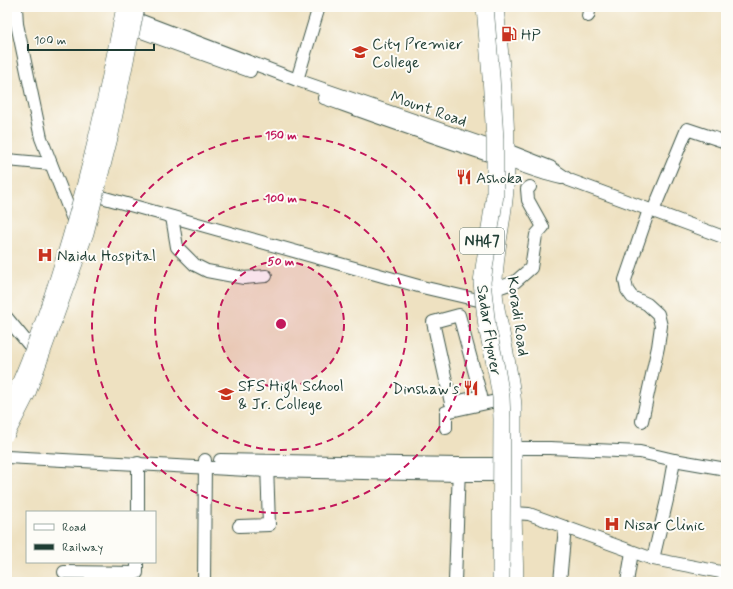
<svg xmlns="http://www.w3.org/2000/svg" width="733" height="589" font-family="Mynerve,sans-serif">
<rect width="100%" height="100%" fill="#fdfcf7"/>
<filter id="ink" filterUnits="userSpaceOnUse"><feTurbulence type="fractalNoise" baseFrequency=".025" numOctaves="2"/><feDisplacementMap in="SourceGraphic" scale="8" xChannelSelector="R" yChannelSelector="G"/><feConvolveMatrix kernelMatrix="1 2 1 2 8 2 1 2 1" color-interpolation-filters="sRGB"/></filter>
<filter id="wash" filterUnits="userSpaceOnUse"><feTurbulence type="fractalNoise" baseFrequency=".012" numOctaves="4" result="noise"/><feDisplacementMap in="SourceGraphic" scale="16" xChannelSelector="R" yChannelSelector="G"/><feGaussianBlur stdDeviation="0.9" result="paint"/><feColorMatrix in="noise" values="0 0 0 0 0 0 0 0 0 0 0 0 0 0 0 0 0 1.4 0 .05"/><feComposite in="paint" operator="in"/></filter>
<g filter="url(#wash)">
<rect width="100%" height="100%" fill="#eee1c1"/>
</g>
<g filter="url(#ink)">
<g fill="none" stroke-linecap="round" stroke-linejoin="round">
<defs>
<g id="minor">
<polyline points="16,7 17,24 41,138 72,217"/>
<polyline points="126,15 297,80 489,146 507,150 550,167 569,180 726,238"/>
<polyline points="588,16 590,7"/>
<polyline points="125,26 250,71"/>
<polyline points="297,80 318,10"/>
<path d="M324,98C383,119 441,140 501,159C521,165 541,174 562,178"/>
<polyline points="7,160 51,164"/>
<polyline points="98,196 422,287 478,300"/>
<polyline points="653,211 687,129 726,142"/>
<polyline points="172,217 177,247 195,265 207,271 244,278 266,276"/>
<polyline points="495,289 515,282 531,268 536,235 543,227 528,200 527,189 530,187"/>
<polygon points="459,315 481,396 451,403 433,322"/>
<polyline points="7,318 30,346 39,352"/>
<polyline points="642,421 658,347 661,326 658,314 647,304 632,297 627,290 625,280 649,210"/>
<polyline points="446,428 446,412 496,401"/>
<polyline points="514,448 550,448 640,452 674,460 667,500 653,559"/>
<polyline points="7,457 268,471 459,475 509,475"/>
<polyline points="220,460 459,464 510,464"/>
<polyline points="674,460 726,469"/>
<polyline points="138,512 138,463"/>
<polyline points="514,513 529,514 653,559 726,573"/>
<polyline points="239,526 269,525 267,464"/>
<polyline points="64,572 137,573 137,562"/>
<polyline points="204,582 205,460"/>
<polyline points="455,582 459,467"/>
<polyline points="560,582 565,527"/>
<polyline points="627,582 632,552"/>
</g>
<path id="major" d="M496,7C502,67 510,129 506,189C504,222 494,255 495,289C495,302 498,315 501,328C506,354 512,380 514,406V513L516,582"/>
</defs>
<!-- minor casing -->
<use href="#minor" stroke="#3e5649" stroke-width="14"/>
<!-- major casing -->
<use href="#major" stroke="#3e5649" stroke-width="16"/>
<!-- minor -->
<use href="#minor" stroke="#fff" stroke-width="12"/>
<!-- major -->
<use href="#major" stroke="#fff" stroke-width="15"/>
<!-- rail -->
<path stroke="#1f3d34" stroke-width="2.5" stroke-dasharray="6 3" stroke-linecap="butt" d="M7,431C38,363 66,294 87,222C107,153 122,78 135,7"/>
<defs>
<g id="major-bridge">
<path d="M7,409C23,378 35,344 47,310C81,212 104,109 124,7"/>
<polyline points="7,434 28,393 86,233 111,134 137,7"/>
</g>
<polyline id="highway-bridge" points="485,7 491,76 495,139 495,195 482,282 487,327 496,368 501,397 502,419 501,582"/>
</defs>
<!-- major-bridge casing -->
<use href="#major-bridge" stroke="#3e5649" stroke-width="16" stroke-linecap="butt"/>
<!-- highway-bridge casing -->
<use href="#highway-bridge" stroke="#3e5649" stroke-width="18" stroke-linecap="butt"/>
<!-- major-bridge -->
<use href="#major-bridge" stroke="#fff" stroke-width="15"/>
<!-- highway-bridge -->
<use href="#highway-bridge" stroke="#fff" stroke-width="17"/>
</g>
</g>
<!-- distance rings -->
<circle cx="281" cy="324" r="63" fill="#c2185b" fill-opacity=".12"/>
<g fill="none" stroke="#c2185b" stroke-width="2" stroke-dasharray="7 5">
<circle cx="281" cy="324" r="63"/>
<circle cx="281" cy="324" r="126"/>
<circle cx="281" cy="324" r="189"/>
</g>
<!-- icons -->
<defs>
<symbol id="fuel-bare" viewBox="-9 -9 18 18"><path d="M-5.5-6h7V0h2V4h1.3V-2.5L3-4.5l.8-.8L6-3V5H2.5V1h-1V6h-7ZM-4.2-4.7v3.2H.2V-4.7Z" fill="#c8321e" stroke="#fdfcf7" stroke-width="2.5" paint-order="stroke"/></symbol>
<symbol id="university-bare" viewBox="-9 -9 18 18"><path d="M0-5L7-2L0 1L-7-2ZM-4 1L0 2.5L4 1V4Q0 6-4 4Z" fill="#c8321e" stroke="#fdfcf7" stroke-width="2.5" paint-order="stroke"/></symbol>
<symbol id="restaurant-bare" viewBox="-9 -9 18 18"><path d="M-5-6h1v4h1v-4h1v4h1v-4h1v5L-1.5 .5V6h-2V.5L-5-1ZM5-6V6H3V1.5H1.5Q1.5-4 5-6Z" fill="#c8321e" stroke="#fdfcf7" stroke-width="2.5" paint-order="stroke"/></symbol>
<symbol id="hospital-bare" viewBox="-9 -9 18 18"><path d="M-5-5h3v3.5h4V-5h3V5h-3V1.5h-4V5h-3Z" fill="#c8321e" stroke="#fdfcf7" stroke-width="2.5" paint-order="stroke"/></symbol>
<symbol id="school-bare" viewBox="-9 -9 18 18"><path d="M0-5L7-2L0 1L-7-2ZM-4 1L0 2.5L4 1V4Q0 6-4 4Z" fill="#c8321e" stroke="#fdfcf7" stroke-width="2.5" paint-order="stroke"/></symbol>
</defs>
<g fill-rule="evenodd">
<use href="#fuel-bare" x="498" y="23" width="22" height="22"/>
<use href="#university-bare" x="349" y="41" width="22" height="22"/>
<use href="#restaurant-bare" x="453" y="166" width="22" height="22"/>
<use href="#hospital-bare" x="34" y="244" width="22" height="22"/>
<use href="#restaurant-bare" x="460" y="377" width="22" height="22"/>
<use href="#school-bare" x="215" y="383" width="22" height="22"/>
<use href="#hospital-bare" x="601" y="513" width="22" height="22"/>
</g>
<g text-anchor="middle" stroke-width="4" stroke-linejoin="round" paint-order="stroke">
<!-- shield labels -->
<rect fill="#fdfcf7" stroke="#62766e" stroke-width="1" x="460" y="228" width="44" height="26" rx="3"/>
<g font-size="15" font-weight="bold" fill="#1f3d34">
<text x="482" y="246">NH47</text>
</g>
<!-- poi labels -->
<g font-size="16" fill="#1f3d34" stroke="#fdfcf7" text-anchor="start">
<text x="521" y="40">HP</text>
<text x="372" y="49">City Premier<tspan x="372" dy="18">College</tspan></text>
<text x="476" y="183">Ashoka</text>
<text x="57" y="261">Naidu Hospital</text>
<text x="238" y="391">SFS High School<tspan x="238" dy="18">&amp; Jr. College</tspan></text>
<text x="459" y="394" text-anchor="end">Dinshaw's</text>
<text x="624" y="530">Nisar Clinic</text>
</g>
<!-- street labels -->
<g font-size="16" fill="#1f3d34" stroke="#fdfcf7">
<text transform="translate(429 108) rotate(19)" y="6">Mount Road</text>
<text transform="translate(519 316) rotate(82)" y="6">Koradi Road</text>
<text transform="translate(490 330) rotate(81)" y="6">Sadar Flyover</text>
</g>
</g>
<circle cx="281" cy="324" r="6" fill="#c2185b" stroke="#fdfcf7" stroke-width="2"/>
<g font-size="12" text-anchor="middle" font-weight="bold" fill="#c2185b" stroke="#fdfcf7" stroke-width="4" stroke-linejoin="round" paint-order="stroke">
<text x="281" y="139">150 m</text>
<text x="281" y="202">100 m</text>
<text x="281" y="265">50 m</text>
</g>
<!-- margin -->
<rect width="733" height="589" fill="none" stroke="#fdfcf7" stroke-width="24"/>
<!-- legend -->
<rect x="26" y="511" width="130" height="52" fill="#fdfcf7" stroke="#a4b0a9"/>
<rect x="34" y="524" width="20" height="6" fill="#ffffff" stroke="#a4b0a9"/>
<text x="62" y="531" font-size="12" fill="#1f3d34">Road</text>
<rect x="34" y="544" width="20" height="6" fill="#1f3d34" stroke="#a4b0a9"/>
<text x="62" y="551" font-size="12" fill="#1f3d34">Railway</text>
<!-- scale -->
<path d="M28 44v6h126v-6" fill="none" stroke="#1f3d34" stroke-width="2"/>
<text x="34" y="44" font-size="12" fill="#1f3d34" stroke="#fdfcf7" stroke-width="3" paint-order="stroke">100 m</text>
</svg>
